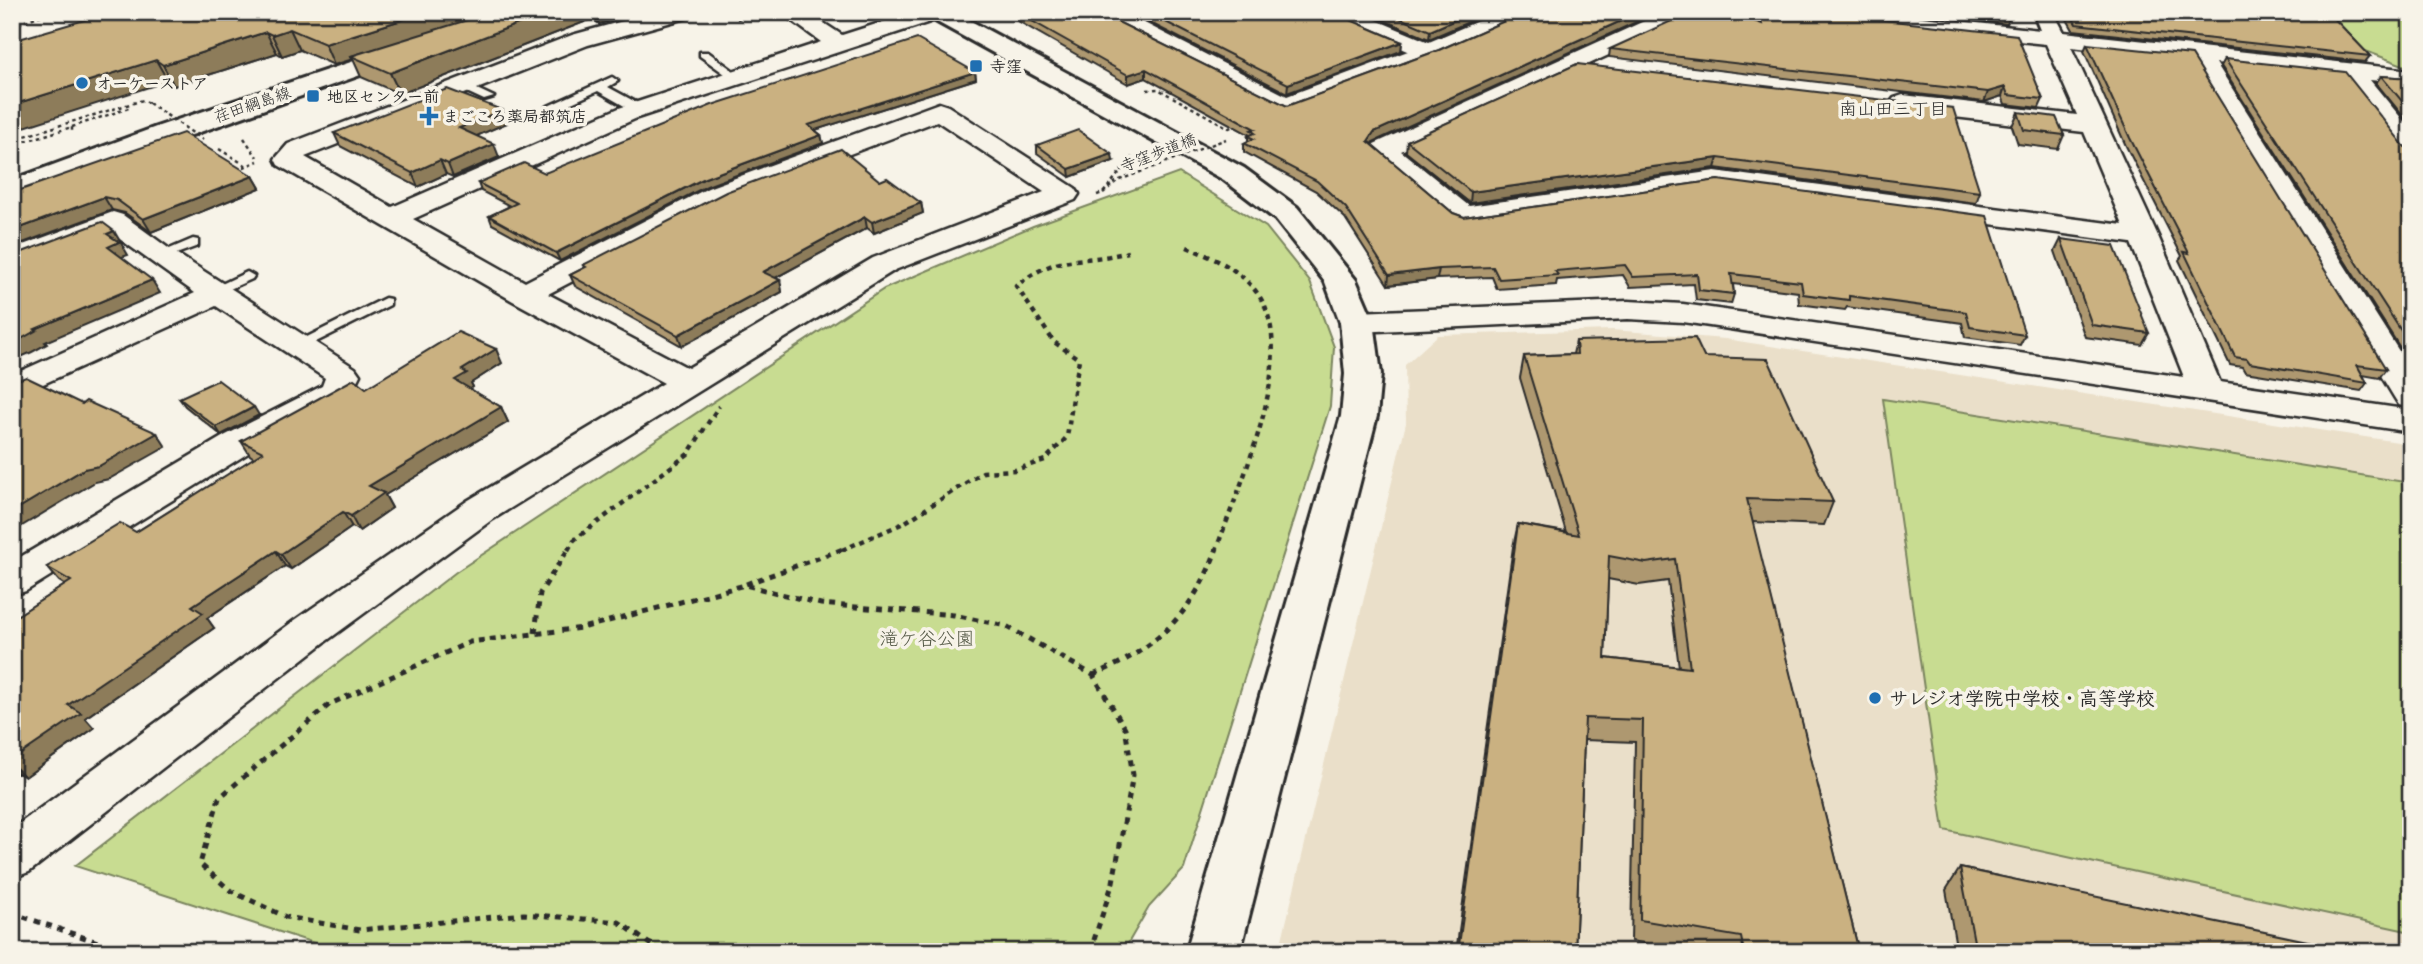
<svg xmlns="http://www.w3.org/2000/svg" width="2423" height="964" font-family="'Playpen Sans','Klee One',sans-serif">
<rect width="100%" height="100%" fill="#f7f3e8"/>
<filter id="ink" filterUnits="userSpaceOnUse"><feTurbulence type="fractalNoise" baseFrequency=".0143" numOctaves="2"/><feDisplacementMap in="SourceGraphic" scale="14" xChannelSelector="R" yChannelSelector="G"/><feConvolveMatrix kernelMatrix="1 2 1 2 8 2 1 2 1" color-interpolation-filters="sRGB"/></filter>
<g filter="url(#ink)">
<!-- built -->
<polygon fill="#eadfc9" points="1612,330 1725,339 2411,444 2411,952 1279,952 1406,423 1405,365 1438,335"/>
<!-- green -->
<g fill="#c8dc91" stroke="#7a845e" stroke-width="2">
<polygon points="2167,12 2411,12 2411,68 2291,23"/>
<polygon points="1179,173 1266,227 1310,282 1334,347 1330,406 1184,869 1149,907 1123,952 342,952 75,866 456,572 884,289 1033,226"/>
<polygon points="1883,399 2411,483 2411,932 1944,830"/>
</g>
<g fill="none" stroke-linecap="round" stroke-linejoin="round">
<!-- stream -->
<polygon fill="#648a9e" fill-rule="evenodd" points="12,12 23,12 12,16"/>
<defs>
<g id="lane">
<polygon points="700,52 708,52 742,77 732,79 700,56"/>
<polygon points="612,77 618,81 608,87 643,106 643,112 635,112 598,91 556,110 546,107"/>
<polygon points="456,83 464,83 494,97 484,100 456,87"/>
<polygon points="193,239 198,240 198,246 160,260 153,256"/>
<polygon points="247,272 254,276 252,279 221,293 216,294 209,290"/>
<polygon points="385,298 390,299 390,305 304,348 294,348 291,345"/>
</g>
<g id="street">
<path d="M656,12H693L690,17L588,45L305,157L392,207L619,108L821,42L780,12H807L842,35L914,12H948L945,17L637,118L413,219L525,282L708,188L939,103L948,106L1075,188L1079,194L1075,200L895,270L493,519L325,642L29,872L12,878V829L295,620L467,501L664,383L513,301L278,165L275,159L288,144L572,35ZM937,121L1044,192L873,258L688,368L548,294L728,200Z"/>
<polygon points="1094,12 1123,12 1287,96 1408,51 1329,17 1326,12 1357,12 1429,42 1499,12 1529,12 1526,17 1437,56 1286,113 1097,17"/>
<polygon points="1664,12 1694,12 1691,17 1401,151 1469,206 1715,171 2123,225 2084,132 1903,111 1894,108 1890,103 1894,98 1903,95 2077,115 2046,44 1812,19 1801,12 1877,12 2040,30 2036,20 2047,13 2055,15 2064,32 2411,70 2411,84 2370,80 2411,130 2411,155 2402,153 2342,77 2216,63 2411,370 2411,408 2399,405 2394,397 2190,60 2071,47 2158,236 2220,382 2411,410 2411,432 1683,322 1628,319 1357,332 1346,329 1341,322 1346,315 1357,312 1628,301 1683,304 2184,377 2131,243 1715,187 1463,224 1453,221 1370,150 1374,144"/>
<polygon points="113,212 123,215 171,250 355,368 360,375 348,399 250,452 26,591 12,595 12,562 224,436 322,386 325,378 216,306 12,398 12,375 195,293 110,232 12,269 12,249"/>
</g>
<g id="secondary">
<polygon points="924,12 954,12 1244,168 1297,207 1356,280 1374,322 1381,374 1377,416 1240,952 1186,952 1341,416 1345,374 1340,322 1325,282 1275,219 1224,180 928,17"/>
<polygon points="405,44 414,46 417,51 414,56 12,199 12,180 156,127"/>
</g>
</defs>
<!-- lane casing -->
<use href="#lane" stroke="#2b2b2b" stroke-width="5"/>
<!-- street casing -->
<use href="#street" stroke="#2b2b2b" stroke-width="5"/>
<!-- secondary casing -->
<use href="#secondary" stroke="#2b2b2b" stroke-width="6"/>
<!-- path-far2 -->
<g stroke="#2b2b2b" stroke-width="2.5" stroke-dasharray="3.5 3.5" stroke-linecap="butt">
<polyline points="737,19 758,13"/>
<polyline points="12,26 49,12"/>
<polyline points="1147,90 1158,89 1229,128 1237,125"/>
<polyline points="72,127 129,108"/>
<polyline points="244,138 257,157"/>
<polyline points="12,140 143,100 149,103"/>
<polyline points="12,145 72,127 72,132"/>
<polyline points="219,149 247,166"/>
<polyline points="237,170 258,161"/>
<polyline points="1097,195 1103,193 1133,156"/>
</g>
<!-- path-far1 -->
<g stroke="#2b2b2b" stroke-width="4.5" stroke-dasharray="5 5" stroke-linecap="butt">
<path d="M1187,247C1213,258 1236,267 1254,289C1305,349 1238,487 1216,550"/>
<polyline points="568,550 574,540 688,454 719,406"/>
<path d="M842,550L904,523L983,472L1015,470L1045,460L1067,437L1079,359L1054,342L1016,286C1061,251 1079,265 1128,252"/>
</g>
<!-- path -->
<g stroke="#2b2b2b" stroke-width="5" stroke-dasharray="6 6" stroke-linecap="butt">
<polyline points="746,584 846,548"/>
<polyline points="535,633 540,593 569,548"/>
<path d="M1093,675C1156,650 1194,612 1217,548"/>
<polyline points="12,913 127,952"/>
<polyline points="661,952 619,922 524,914 360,930 286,917 231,891 200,864 219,798 330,704 470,642 582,628 745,585 821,604 954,615 1006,626 1093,675 1125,728 1133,775 1113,882 1090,952"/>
</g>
<!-- lane -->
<use href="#lane" fill="#f7f3e8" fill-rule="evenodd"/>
<!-- street -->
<use href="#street" fill="#f7f3e8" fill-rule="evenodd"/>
<!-- secondary -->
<use href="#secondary" fill="#f7f3e8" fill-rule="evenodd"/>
<!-- path-bridge -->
<g stroke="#2b2b2b" stroke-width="2.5" stroke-dasharray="3.5 3.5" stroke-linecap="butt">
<polyline points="149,103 203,140"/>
<polyline points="1103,193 1117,181 1226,139"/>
</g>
</g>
<!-- wall -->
<g fill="#ae986f" stroke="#2b2b2b" stroke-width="2" fill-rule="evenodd">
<polygon points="112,12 644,12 599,24 592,19 400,94 361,77 353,59 334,65 300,50 282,56 277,53 174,86 168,81"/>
<polygon points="1002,12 1098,12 1287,106 1439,50 1525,12 1658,12 1373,142 1371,144 1453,213 1464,217 1718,180 2025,335 2020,345 1965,337 1962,323 1847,307 1845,310 1799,304 1798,292 1733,284 1734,294 1731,304 1696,300 1694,284 1630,287 1623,275 1557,280 1556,285 1497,289 1492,277 1437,279 1388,285 1345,218 1316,191 1244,152 1244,143 1248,141 1248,136 1250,135 1146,78 1128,84"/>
<polygon points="1129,12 1332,12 1402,42 1401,51 1287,93"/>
<polygon points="1364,12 1492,12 1429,39"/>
<polygon points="1757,12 1813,12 2043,99 2039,108 2005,104 2002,96 1984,102 1609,57 1610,49 1758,22"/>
<polygon points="1903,12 2010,12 2011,15 2007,24"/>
<polygon points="2063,12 2210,12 2221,13 2220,12 2328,12 2370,56 2365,62 2073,30"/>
<polygon points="2087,44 2386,369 2379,378 2363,375 2367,383 2361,391 2245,372 2242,367 2230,365 2179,260 2182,256 2126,146 2084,51"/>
<polygon points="2225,59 2405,147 2411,148 2411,365 2221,66"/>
<polygon points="1577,64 1980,192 1976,203 1715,168 1470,203 1406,152 1407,141"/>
<polygon points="975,72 976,79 815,130 821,135 823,143 707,186 560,261 492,224 489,216 510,206 481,191 478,183 545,173"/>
<polygon points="2381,76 2411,78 2411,126 2376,83"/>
<polygon points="502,110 507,123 476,136 499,157 453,177 446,174 418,187 340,146 334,133"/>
<polygon points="2018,112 2064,135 2058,149 2018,144 2012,126"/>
<polygon points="1037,145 1113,161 1070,177 1037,153"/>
<polygon points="253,176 260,188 151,232 125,213 112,210 12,193"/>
<polygon points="880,181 921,203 923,213 874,233 867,228 775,278 780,280 782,292 682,346 575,286 570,275 584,268 583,265"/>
<polygon points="2061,239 2149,333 2142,345 2085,337 2055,251"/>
<path d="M1576,341L1704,357L1833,502L1824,525L1752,522L1859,952H1694L1631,941L1635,742L1584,740L1575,952H1456L1513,547L1518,524L1566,532L1520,378L1524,356L1573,354ZM1608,579L1639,585L1668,581L1679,667L1605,658Z"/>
<polygon points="502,363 471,383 473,387 470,389 501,407 508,422 385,495 392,508 359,531 352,527 291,569 285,566 207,618 214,628 85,718 94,728 25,777 18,773 12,777 12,619 65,585 59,581 47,567 136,532 254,458 250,455 241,441 366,388"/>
<polygon points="179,398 259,415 221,435 185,406"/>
<polygon points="1960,868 2351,952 1957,952 1946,890"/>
</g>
<!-- shaded-wall -->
<g fill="#8d7c5a" stroke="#2b2b2b" stroke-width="2">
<polygon points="427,12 499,12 351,56 353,59 334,65 325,44"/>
<polygon points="549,12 590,12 592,19 400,94 390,73"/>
<polygon points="595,12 644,12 599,24"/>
<polygon points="1473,12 1492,12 1429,39 1430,31"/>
<polygon points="1641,12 1658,12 1373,142 1367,150 1368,141 1374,132"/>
<polygon points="290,29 300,50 282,56 272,35"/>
<polygon points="266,32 277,53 174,86 163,65"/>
<polygon points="1402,42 1401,51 1287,93 1288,84"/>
<polygon points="156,60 168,81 12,131 12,105"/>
<polygon points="1146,69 1146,78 1128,84 1128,75"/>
<polygon points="975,72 976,79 809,132 808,125"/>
<polygon points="2005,87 2002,96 1984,102 1988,92"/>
<polygon points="502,110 507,123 465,141 459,128"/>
<polygon points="821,135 823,143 707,186 560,261 556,253 705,178"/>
<polygon points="494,144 499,157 453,177 448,164"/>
<polygon points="1112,154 1113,161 1070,177 1069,169"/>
<polygon points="1718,158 1715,168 1470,203 1471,192"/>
<polygon points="440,160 446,174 418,187 412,173"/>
<polygon points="253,176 260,188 151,232 143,219"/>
<polygon points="104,197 112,210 12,247 12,231"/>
<polygon points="921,203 923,213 874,233 872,222"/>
<polygon points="865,217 867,228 766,283 763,272"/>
<polygon points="114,231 128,255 116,259 108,247 107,234"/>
<polygon points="1439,269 1437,279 1388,285 1389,275"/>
<polygon points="152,280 160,293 45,342 47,344 32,352 12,361 12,344 35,329"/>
<polygon points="780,280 782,292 682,346 678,335"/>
<polygon points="496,349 502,363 471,383 473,387 462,395 455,380 462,370"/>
<polygon points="254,407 259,415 221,435 216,427"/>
<polygon points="501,407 508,422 385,495 392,508 359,531 351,516 369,486"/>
<polygon points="157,433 166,447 109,479 95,482 12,532 12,512 84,469"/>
<polygon points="343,512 352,527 291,569 281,554"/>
<polygon points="276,551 285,566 207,618 214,628 85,718 94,728 25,777 12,764 12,760 68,705 192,606"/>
<polygon points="12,767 18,773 12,777"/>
</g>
<!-- building -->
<g fill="#cab181" stroke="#2b2b2b" stroke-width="2" fill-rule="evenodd">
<polygon points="112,12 427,12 325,44 290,29 272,35 266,32 163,65 156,60 12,105 12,41"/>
<polygon points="493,12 549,12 390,73 351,56"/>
<polygon points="1016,12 1098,12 1287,106 1439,50 1525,12 1641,12 1374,132 1368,141 1453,213 1464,217 1718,180 1987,216 2025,335 1970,327 1966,312 1849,296 1849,300 1803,294 1801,282 1731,274 1734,294 1699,290 1697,274 1633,277 1625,265 1555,271 1558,275 1499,279 1493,267 1439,269 1389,275 1346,208 1317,181 1244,143 1254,139 1248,136 1255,133 1251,130 1255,129 1146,69 1128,75"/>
<polygon points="1146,12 1332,12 1402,42 1288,84"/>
<polygon points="1386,12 1473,12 1430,31"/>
<polygon points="1691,12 1729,12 1762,24 1760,12 1813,12 2017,35 2043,99 2008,95 2005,87 1988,92 1610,49"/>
<polygon points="1983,12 2010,12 2011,15"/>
<polygon points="2070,12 2210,12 2229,14 2228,12 2328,12 2370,56 2076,24"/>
<polygon points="917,39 975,72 808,125 821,135 705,178 556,253 489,216 517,203 478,183 524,163 545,173 712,105"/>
<polygon points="2087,44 2192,55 2386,369 2357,365 2367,383 2250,363 2247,359 2235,357 2184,252 2189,253 2130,138"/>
<polygon points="2225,59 2345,72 2405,147 2411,148 2411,346"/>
<polygon points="1577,64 1953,108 1980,192 1718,158 1471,192 1407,141"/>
<polygon points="2381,76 2411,78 2411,112"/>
<polygon points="447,89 502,110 459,128 494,144 448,164 440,160 412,173 334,133"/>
<polygon points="2018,112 2056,117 2064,135 2024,130"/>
<polygon points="1078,130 1112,154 1069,169 1037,145"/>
<polygon points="183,133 253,176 143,219 117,200 104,197 12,231 12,193"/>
<polygon points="841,149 880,181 887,178 921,203 872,222 865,217 763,272 780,280 678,335 570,275 586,267 583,265 726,192"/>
<polygon points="102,222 114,231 107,234 119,242 108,247 152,280 35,329 37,330 12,344 12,256"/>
<polygon points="2061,239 2114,246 2149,333 2092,325"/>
<polygon points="458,332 496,349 462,370 467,373 455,380 501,407 369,486 384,493 351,516 343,512 281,554 276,551 192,606 203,613 68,705 81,713 12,760 12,619 71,581 47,567 120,523 136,532 263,452 241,441 354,379 366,388"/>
<path d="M1695,338L1704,357L1768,359L1833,502L1747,499L1859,952H1744L1741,937L1640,920L1643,720L1585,718L1575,952H1458L1518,524L1579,535L1524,356L1577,354L1576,341ZM1609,556L1646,563L1675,559L1690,668L1605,658Z"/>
<polygon points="26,377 82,404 86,401 157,433 99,466 84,469 12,512 12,382"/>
<polygon points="218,380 254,407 216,427 179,398"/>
<polygon points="1960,868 2350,950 2351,952 1976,952"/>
</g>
</g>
<!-- markers -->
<g fill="#1f6fb2" stroke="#f7f3e8" stroke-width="2.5">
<rect x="969" y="59" width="14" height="14" rx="3.5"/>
<circle cx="82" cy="83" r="7"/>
<rect x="306" y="89" width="14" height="14" rx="3.5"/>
<path d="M425.5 105.5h7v7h7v7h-7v7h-7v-7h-7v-7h7z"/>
<circle cx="1875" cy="698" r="7"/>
</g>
<g text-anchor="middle" stroke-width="7" stroke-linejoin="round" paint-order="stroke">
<!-- far-poi labels -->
<g font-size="16" font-weight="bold" fill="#2b2b2b" stroke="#f7f3e8" text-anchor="start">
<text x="990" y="72">寺窪</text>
<text x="96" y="89">オーケーストア</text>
<text x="327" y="102">地区センター前</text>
<text x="443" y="122">まごころ薬局都筑店</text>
</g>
<!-- far-street labels -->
<g font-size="16" fill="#2b2b2b" stroke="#f7f3e8">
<text transform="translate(252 104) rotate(-19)" y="6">荏田綱島線</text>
<text transform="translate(1158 152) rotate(-21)" y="6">寺窪歩道橋</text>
</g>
<!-- far-neighbourhood labels -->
<g font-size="18" fill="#2b2b2b" stroke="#f7f3e8">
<text x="1893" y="115">南山田三丁目</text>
</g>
<!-- park labels -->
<g font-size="19" fill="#525744" stroke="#f7f3e8">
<text x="927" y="645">滝ケ谷公園</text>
</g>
<!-- poi labels -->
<g font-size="19" font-weight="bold" fill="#2b2b2b" stroke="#f7f3e8" text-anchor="start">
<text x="1889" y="705">サレジオ学院中学校・高等学校</text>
</g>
</g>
<!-- margin -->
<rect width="2423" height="964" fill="none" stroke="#f7f3e8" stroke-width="42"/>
<rect x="21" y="21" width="2381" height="922" fill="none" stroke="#2b2b2b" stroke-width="2.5" filter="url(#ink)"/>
</svg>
